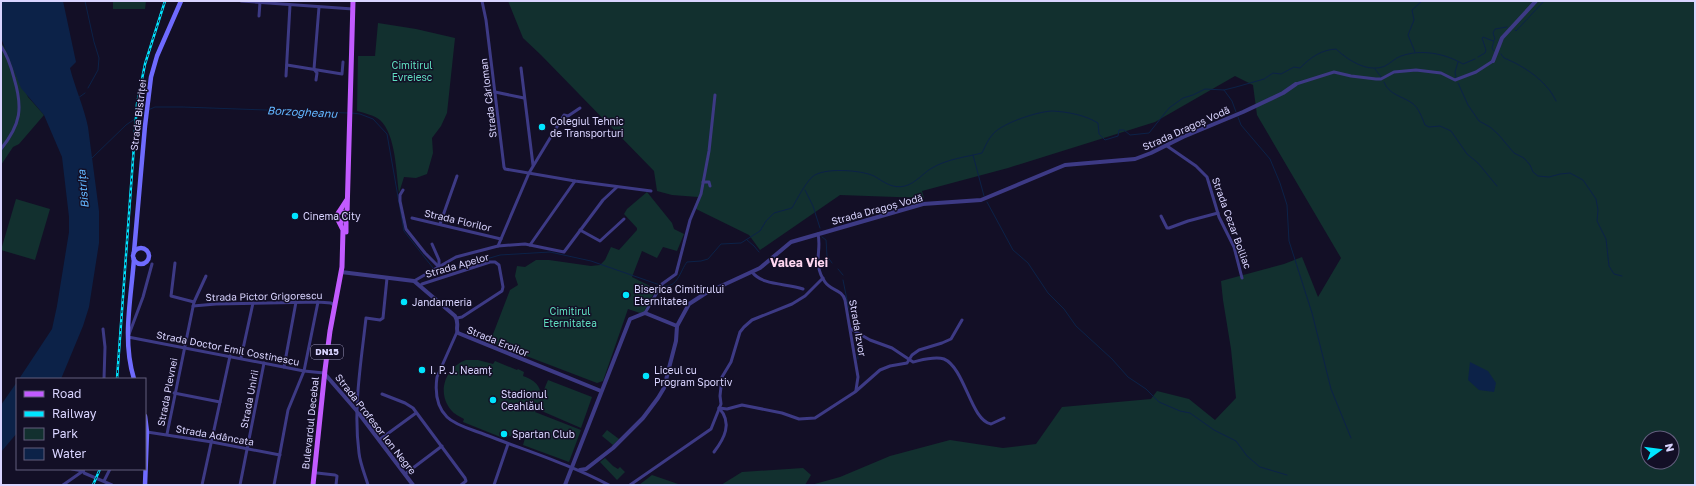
<svg xmlns="http://www.w3.org/2000/svg" width="1696" height="486" font-family="'Golos Text',sans-serif">
<rect width="100%" height="100%" fill="#130f26"/>
<!-- green -->
<g fill="#12302f" fill-rule="evenodd">
<polygon points="113,1 146,1 145,9 113,9"/>
<path d="M508,1H1695V485H811L840,477L890,456L950,440L1003,448L1036,444L1062,407L1151,399L1157,391L1189,399L1215,420L1236,398L1231,349L1223,300L1221,281L1284,264L1302,257L1318,297L1341,258L1257,115L1253,85L1235,76L1155,122L1008,168L922,191L924,198L840,195L760,250L749,235L694,208L698,197L672,195L657,191L654,171L541,55L523,38ZM1648,438H1672V462H1648Z"/>
<path d="M378,23L416,29L455,38L447,113L441,126L432,138L433,153L427,174L416,178L404,177L399,193C396,172 396,135 380,120C374,115 364,113 357,111L358,56H375Z"/>
<polygon points="1,42 8,52 28,97 44,115 19,144 13,147 1,165"/>
<polygon points="647,192 672,223 674,229 684,234 677,251 663,247 657,258 642,251 632,277 656,289 644,312 640,313 628,309 603,381 597,383 490,342 510,290 518,285 515,276 517,266 525,267 536,260 549,260 591,266 600,265 605,260 611,247 619,250 637,230 637,228 624,214 627,209"/>
<polygon points="16,199 50,209 35,260 1,250"/>
<path d="M466,360H478L493,364L495,361L517,370L518,369L524,372L523,376C534,380 541,385 541,397L548,380L592,397L581,428L537,409L535,412L581,430L569,462L523,445L526,435L514,437L505,435L503,438L463,422L464,419C459,416 454,414 451,410C436,392 446,367 466,360Z"/>
<polygon points="607,430 619,439 613,445 602,436"/>
<polygon points="605,458 613,466 618,469 620,467 625,472 617,480 600,462"/>
<polygon points="803,468 811,475 805,485 721,485 742,472"/>
<polygon points="652,475 681,485 639,485"/>
</g>
<!-- water -->
<g fill="#0c2248">
<path d="M1,1H63L76,62L70,68C75,88 84,107 88,127L99,211V243L89,307L83,326L61,379H19L52,329L57,306L69,232V217L62,157L44,115L21,88L1,38Z"/>
<polygon points="1470,362 1488,371 1496,383 1494,392 1479,390 1468,380"/>
<polygon points="17,382 17,433 1,452 1,405"/>
</g>
<g fill="none" stroke-linecap="round" stroke-linejoin="round">
<!-- stream -->
<g stroke="#0c2248" stroke-width="1">
<polyline points="85,1 94,42 99,58 98,70 88,88"/>
<polyline points="1515,30 1516,31 1544,1"/>
<polyline points="1494,41 1492,48 1494,51"/>
<polyline points="1415,52 1408,35 1414,20 1412,10 1422,1"/>
<path d="M1501,54L1504,58C1524,66 1547,81 1556,101"/>
<polyline points="1478,57 1485,53 1486,50 1482,38 1483,37 1493,41 1495,39 1493,33 1495,29 1507,27"/>
<polyline points="1375,69 1381,77"/>
<polyline points="1456,78 1455,72 1458,62"/>
<path d="M1384,82C1389,95 1402,96 1412,103C1419,108 1422,118 1425,125L1429,127L1440,126L1451,131L1467,154L1478,163L1497,186"/>
<polyline points="1458,83 1468,105 1479,121 1490,127 1498,134 1514,153 1524,158 1530,165 1533,172 1538,176 1549,177 1560,174 1570,173 1583,180 1596,199 1598,210 1597,221 1606,239 1609,266 1614,274 1622,276"/>
<polyline points="1224,90 1232,101 1236,112"/>
<polyline points="78,98 85,93"/>
<polyline points="148,110 155,107 183,107 348,113"/>
<polyline points="352,113 360,114 373,119 387,134 404,231 433,268"/>
<polyline points="1238,117 1241,125 1270,159 1280,183 1287,205 1289,241 1312,313 1331,389 1351,438"/>
<polyline points="973,155 984,196"/>
<polyline points="92,158 126,125 145,112"/>
<polyline points="805,190 813,206 820,228"/>
<polyline points="987,202 1013,250 1028,263 1048,293 1064,309 1076,326 1112,359 1128,377 1146,389 1159,402 1180,411 1190,413 1214,430 1236,441 1247,456 1260,467 1287,475"/>
<polyline points="822,237 826,240 827,256 832,263"/>
<polyline points="747,240 754,246 759,252"/>
<polyline points="838,269 843,275"/>
<polyline points="436,270 438,272 442,272 500,255 550,252 591,261 660,285"/>
<polyline points="843,280 848,305 855,329"/>
<path d="M663,286C678,288 680,271 687,262L701,261L708,259L721,244L741,243L760,231L766,221L774,213L792,208C797,199 805,184 812,177C823,167 861,170 874,176C884,182 892,189 905,186C916,183 923,173 932,168C947,159 966,157 982,153C985,147 988,139 993,134C1002,123 1039,111 1053,111C1068,112 1085,115 1098,123L1099,134L1105,140L1118,136L1119,130H1124L1130,135L1149,133L1169,108L1183,98L1193,95L1205,89L1224,90L1236,87L1264,79L1273,73L1281,74L1294,67L1300,68C1311,57 1321,50 1336,49C1349,61 1368,73 1385,66C1391,63 1395,58 1401,56C1421,49 1444,53 1463,64L1475,59"/>
<polyline points="856,334 858,359"/>
</g>
<!-- minor -->
<g stroke="#3d3a85" stroke-width="3">
<polyline points="241,1 353,9"/>
<polyline points="482,1 486,20 504,167 505,169 575,181 651,191"/>
<polyline points="259,16 260,2"/>
<path d="M1,46C8,56 11,66 14,78C23,108 21,124 1,149"/>
<polyline points="287,65 342,74 343,62"/>
<polyline points="521,68 533,165"/>
<polyline points="286,76 290,5"/>
<polyline points="316,80 317,73 314,69 319,7"/>
<polyline points="1296,84 1334,72 1351,76 1376,79 1381,79 1394,72 1416,70 1441,73 1455,80 1476,72 1493,61"/>
<polyline points="495,92 524,98"/>
<polyline points="1167,146 1196,166 1207,177 1219,217 1234,247 1242,278"/>
<polyline points="703,182 709,182 710,186"/>
<polyline points="403,190 400,195 400,201 406,229 425,253 439,267"/>
<polyline points="1161,216 1167,228 1169,228 1188,221 1218,213"/>
<polyline points="412,218 501,239"/>
<polyline points="440,224 457,176"/>
<polyline points="580,230 600,241 624,219"/>
<path d="M818,234C822,251 812,263 825,282C831,291 842,289 845,300L858,377L856,390"/>
<polyline points="432,244 439,260 439,267"/>
<polyline points="530,245 575,181"/>
<polyline points="498,246 529,173 564,115 568,116 580,108"/>
<polyline points="175,263 171,296 194,302"/>
<polyline points="152,264 143,297 128,337 304,371 324,373"/>
<path d="M752,272C763,286 786,283 803,289"/>
<polyline points="414,281 456,257 498,246 525,244 564,252 603,200 617,187"/>
<polyline points="420,286 422,284 490,262 495,262 499,265 503,287 502,291 462,317 457,318"/>
<polyline points="193,306 216,304 318,302 331,303 335,306"/>
<polyline points="645,313 662,284 676,274 690,220 701,194 709,151 715,95"/>
<polyline points="103,329 105,347 104,379"/>
<path d="M851,329L870,340L892,348L913,362C922,360 934,356 944,359C965,368 971,421 991,424L1004,418"/>
<path d="M457,332L437,377C435,391 436,406 447,417C456,426 474,430 486,435C527,451 569,464 609,485"/>
<polyline points="241,358 253,303"/>
<polyline points="284,367 296,302"/>
<polyline points="174,393 220,402"/>
<polyline points="382,394 405,403 413,408 465,478 466,481 461,485"/>
<polyline points="719,408 727,409 742,405 782,413 799,419 815,418 855,392 880,370 890,366 907,363 912,355 919,350 942,343 951,339 962,320"/>
<polyline points="147,432 212,442 280,455"/>
<polyline points="167,434 194,302 206,276"/>
<polyline points="379,440 416,413"/>
<path d="M714,452C724,439 733,423 719,408"/>
<polyline points="72,469 83,471"/>
<polyline points="83,469 84,473 112,485"/>
<polyline points="317,473 335,475 337,476 336,485"/>
<polyline points="405,474 442,446"/>
<polyline points="104,481 110,469"/>
<polyline points="63,485 83,471"/>
<polyline points="202,485 230,356"/>
<polyline points="240,485 264,363"/>
<polyline points="274,485 288,410 304,371 318,302"/>
<path d="M368,485C365,475 360,463 359,453C353,408 361,363 366,318L380,320L383,318L387,278"/>
<polyline points="494,485 508,444"/>
<polyline points="630,485 711,429 721,404 720,396 722,377 731,362 740,332 744,327 752,320 792,304 805,296 823,278"/>
</g>
<!-- tertiary -->
<g stroke="#3d3a85" stroke-width="4">
<polyline points="1493,61 1502,38 1536,1"/>
<path d="M341,272L414,281L455,316C460,323 455,329 458,333L601,391"/>
<polyline points="324,373 357,411 413,485"/>
<polyline points="580,470 586,469 613,448 643,418 658,398 664,388 669,368 676,341 677,326 689,304 706,293 760,268 791,242 923,204 981,200 1065,165 1135,159 1151,153 1183,137 1243,112 1283,93 1296,84"/>
<polyline points="565,485 630,319 645,313 677,326"/>
</g>
<!-- secondary -->
<g stroke="#6f6bff" stroke-width="4.5">
<circle cx="141" cy="256" r="8"/>
<polyline points="134,252 145,126 151,77 157,56 181,1"/>
<path d="M134,259C131,299 122,340 134,379"/>
<polyline points="145,416 147,432 145,485"/>
</g>
<!-- primary -->
<g stroke="#c25bff" stroke-width="5">
<polyline points="339,212 343,212 347,215"/>
<polyline points="347,214 353,1"/>
<polyline points="346,220 346,232"/>
<polyline points="341,222 338,220 337,215 346,201"/>
<polyline points="313,485 325,370 330,331 342,267 343,230 339,222"/>
</g>
<defs>
<g id="rail">
<polyline points="117,379 137,104 145,64 165,1"/>
<polyline points="93,485 100,469"/>
</g>
</defs>
<!-- rail casing -->
<use href="#rail" stroke="#00e5ff" stroke-width="2.5"/>
<!-- rail -->
<use href="#rail" stroke="#130f26" stroke-width="1" stroke-dasharray="3" stroke-linecap="butt"/>
</g>
<!-- markers -->
<g fill="#00e5ff" stroke="#130f26" stroke-width="1.5">
<circle cx="542" cy="127" r="4"/>
<circle cx="295" cy="216" r="4"/>
<circle cx="626" cy="295" r="4"/>
<circle cx="404" cy="302" r="4"/>
<circle cx="422" cy="370" r="4"/>
<circle cx="646" cy="376" r="4"/>
<circle cx="493" cy="400" r="4"/>
<circle cx="504" cy="434" r="4"/>
</g>
<g text-anchor="middle" stroke-width="3" stroke-linejoin="round" paint-order="stroke">
<!-- shield labels -->
<rect fill="#130f26" stroke="#9e99be" stroke-width="1" x="311" y="345" width="32" height="14" rx="3"/>
<g font-size="9" font-weight="bold" fill="#d9d4ff">
<text x="327" y="355">DN15</text>
</g>
<!-- park labels -->
<g font-size="10" fill="#5fe0c0" stroke="#130f26">
<text x="412" y="69">Cimitirul<tspan x="412" dy="12">Evreiesc</tspan></text>
<text x="570" y="315">Cimitirul<tspan x="570" dy="12">Eternitatea</tspan></text>
</g>
<!-- street labels -->
<g font-size="10" fill="#d9d4ff" stroke="#130f26">
<text transform="translate(488 98) rotate(-97)" y="4">Strada Cârloman</text>
<text transform="translate(138 115) rotate(-83)" y="4">Strada Bistriței</text>
<text transform="translate(1186 128) rotate(-24)" y="4">Strada Dragoș Vodă</text>
<text transform="translate(877 209) rotate(-15)" y="4">Strada Dragoș Vodă</text>
<text transform="translate(458 220) rotate(13)" y="4">Strada Florilor</text>
<text transform="translate(1232 223) rotate(70)" y="4">Strada Cezar Bolliac</text>
<text transform="translate(457 265) rotate(-16)" y="4">Strada Apelor</text>
<text transform="translate(264 296) rotate(-1)" y="4">Strada Pictor Grigorescu</text>
<text transform="translate(858 328) rotate(80)" y="4">Strada Izvor</text>
<text transform="translate(498 341) rotate(22)" y="4">Strada Eroilor</text>
<text transform="translate(228 348) rotate(11)" y="4">Strada Doctor Emil Costinescu</text>
<text transform="translate(167 392) rotate(-79)" y="4">Strada Plevnei</text>
<text transform="translate(249 399) rotate(-79)" y="4">Strada Unirii</text>
<text transform="translate(310 423) rotate(-84)" y="4">Bulevardul Decebal</text>
<text transform="translate(376 424) rotate(52)" y="4">Strada Profesor Ion Negre</text>
<text transform="translate(215 435) rotate(10)" y="4">Strada Adâncata</text>
</g>
<!-- poi labels -->
<g font-size="10" fill="#d9d4ff" stroke="#130f26" text-anchor="start">
<text x="550" y="125">Colegiul Tehnic<tspan x="550" dy="12">de Transporturi</tspan></text>
<text x="303" y="220">Cinema City</text>
<text x="634" y="293">Biserica Cimitirului<tspan x="634" dy="12">Eternitatea</tspan></text>
<text x="412" y="306">Jandarmeria</text>
<text x="430" y="374">I. P. J. Neamț</text>
<text x="654" y="374">Liceul cu<tspan x="654" dy="12">Program Sportiv</tspan></text>
<text x="501" y="398">Stadionul<tspan x="501" dy="12">Ceahlăul</tspan></text>
<text x="512" y="438">Spartan Club</text>
</g>
<!-- water labels -->
<g font-size="11" font-style="italic" fill="#62b6ff" stroke="#130f26">
<text transform="translate(302 112) rotate(3)" y="4">Borzogheanu</text>
<text transform="translate(83 189) rotate(-95)" y="4">Bistrița</text>
</g>
<!-- quarter labels -->
<g font-size="12" font-weight="bold" fill="#ffd6f0" stroke="#130f26">
<text x="799" y="267">Valea Viei</text>
</g>
</g>
<!-- border -->
<rect width="1696" height="486" fill="none" stroke="#d9d4ff" stroke-width="4"/>
<!-- legend -->
<rect x="16" y="378" width="130" height="92" fill="#130f26" stroke="#625e7d"/>
<rect x="24" y="391" width="20" height="6" fill="#c25bff" stroke="#625e7d"/>
<text x="52" y="398" font-size="12" fill="#d9d4ff">Road</text>
<rect x="24" y="411" width="20" height="6" fill="#00e5ff" stroke="#625e7d"/>
<text x="52" y="418" font-size="12" fill="#d9d4ff">Railway</text>
<rect x="24" y="428" width="20" height="12" fill="#12302f" stroke="#625e7d"/>
<text x="52" y="438" font-size="12" fill="#d9d4ff">Park</text>
<rect x="24" y="448" width="20" height="12" fill="#0c2248" stroke="#625e7d"/>
<text x="52" y="458" font-size="12" fill="#d9d4ff">Water</text>
<!-- north arrow -->
<g transform="translate(1660 450) rotate(76)"><circle r="19" fill="#130f26" stroke="#625e7d"/>
<path d="M0-3L7 15L0 10L-7 15Z" fill="#00e5ff"/>
<text y="-6" font-size="11" font-weight="bold" text-anchor="middle" fill="#d9d4ff">N</text>
</g>
</svg>
